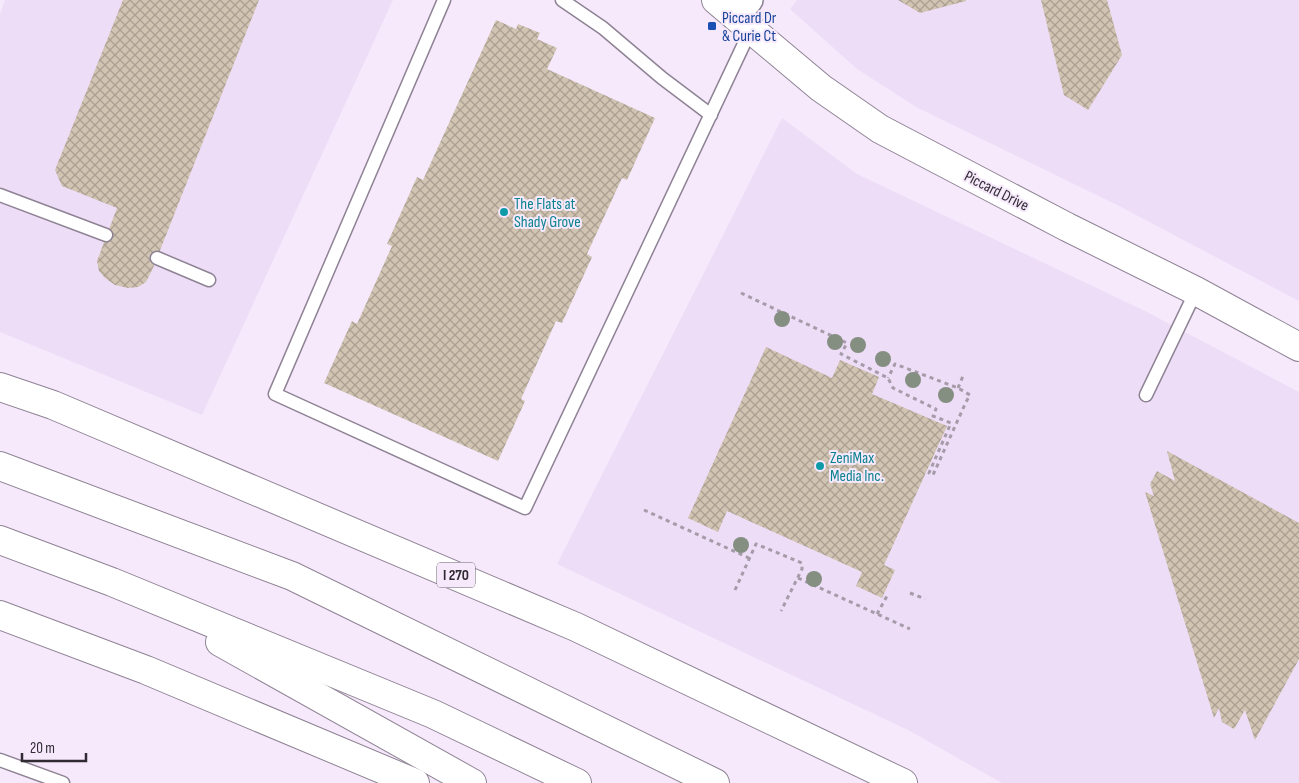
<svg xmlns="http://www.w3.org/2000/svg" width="1299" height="783" font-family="'Sofia Sans Condensed',sans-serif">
<defs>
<pattern id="building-cross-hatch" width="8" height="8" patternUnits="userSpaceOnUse" patternTransform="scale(1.25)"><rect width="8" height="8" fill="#d1c4b2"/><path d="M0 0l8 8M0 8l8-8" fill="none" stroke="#aa9f91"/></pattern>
</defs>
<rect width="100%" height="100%" fill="#f6e9fc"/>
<!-- built -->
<g fill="#eeddf7">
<polygon points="5,0 393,0 202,415 0,332 0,14"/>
<polygon points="797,0 1299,0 1299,301 1119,206 916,107 857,69 790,9"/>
<polygon points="782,118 857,174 1145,311 1299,392 1299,783 1002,783 908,730 557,564"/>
</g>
<!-- building -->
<g fill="url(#building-cross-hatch)">
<polygon points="123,0 259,0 153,268 146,282 138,287 128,288 115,285 105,278 99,271 97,261 117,208 62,186 55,170"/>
<polygon points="898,0 966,0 966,1 920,13"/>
<polygon points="1041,0 1107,0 1122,55 1088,110 1064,95"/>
<polygon points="496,20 516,29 518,24 540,33 537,39 557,48 547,69 655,118 627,180 622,178 587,254 592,257 562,323 556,321 521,399 525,401 498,461 324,383 352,321 357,324 392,246 387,244 417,177 423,180"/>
<polygon points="766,347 832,378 840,360 879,377 872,394 947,426 884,565 895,570 882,598 856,586 862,572 727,511 718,532 688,518"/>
<polygon points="1167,451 1299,523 1299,659 1255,740 1245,710 1234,729 1222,722 1219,708 1214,718 1145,492 1154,496 1150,484 1157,471 1175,481"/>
</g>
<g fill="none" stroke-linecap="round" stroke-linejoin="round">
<defs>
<g id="service">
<polyline points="444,0 275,394 525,508 751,29"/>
<polyline points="562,0 603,28 662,78 711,115"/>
<polyline points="0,195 106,235"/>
<polyline points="157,258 209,280"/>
<polyline points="1146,395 1196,291"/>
<polyline points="0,760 63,783"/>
</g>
<polyline id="minor" points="736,17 750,0"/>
<polyline id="tertiary" points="716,0 821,88 880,129 1067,227 1196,291 1299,347"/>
<g id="motorway">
<polyline points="0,387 53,405 576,627 903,783"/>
<polyline points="0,466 292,576 715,783"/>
<polyline points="0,540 112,582 433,714 577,783"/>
<polyline points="0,615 146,670 415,783"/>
<polyline points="220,642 472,783"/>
</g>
</defs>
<!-- service casing -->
<use href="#service" stroke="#8e8394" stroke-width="15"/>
<!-- minor casing -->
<use href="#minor" stroke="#8e8394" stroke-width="28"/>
<!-- tertiary casing -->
<use href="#tertiary" stroke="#8e8394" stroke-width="30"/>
<!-- motorway casing -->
<use href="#motorway" stroke="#8e8394" stroke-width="30"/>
<!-- path -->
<g stroke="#a59ba9" stroke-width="3" stroke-dasharray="4 4" stroke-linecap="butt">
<polyline points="741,293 847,343 841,354 888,378 893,388 936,409 933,416 951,423 929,473 933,475 966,402 970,395 958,388 895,364 888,378"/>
<polyline points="958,388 963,376"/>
<polyline points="644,510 749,558"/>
<polyline points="798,578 910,629"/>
<polyline points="735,590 756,544 802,563 802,569 781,611"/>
<polyline points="910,593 925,599"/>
<polyline points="877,614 887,596"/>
</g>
<!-- service -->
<use href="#service" stroke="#fff" stroke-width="12"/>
<!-- minor -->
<use href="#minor" stroke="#fff" stroke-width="25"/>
<!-- tertiary -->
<use href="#tertiary" stroke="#fff" stroke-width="28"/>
<!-- motorway -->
<use href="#motorway" stroke="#fff" stroke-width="28"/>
</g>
<!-- trees -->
<g fill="#848e81">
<circle cx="782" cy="319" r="8"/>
<circle cx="835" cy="342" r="8"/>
<circle cx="858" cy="345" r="8"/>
<circle cx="883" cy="359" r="8"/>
<circle cx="913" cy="380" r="8"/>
<circle cx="946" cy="395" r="8"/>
<circle cx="741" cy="545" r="8"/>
<circle cx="814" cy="579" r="8"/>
</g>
<!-- markers -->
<rect fill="#1a4fb4" stroke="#f6e9fc" stroke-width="2" x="707" y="21" width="10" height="10" rx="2.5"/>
<g fill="#0f9aa8" stroke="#f6e9fc" stroke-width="2">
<circle cx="504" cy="212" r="5"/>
<circle cx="820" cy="466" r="5"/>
</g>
<g text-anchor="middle" stroke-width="4" stroke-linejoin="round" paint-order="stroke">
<!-- shield labels -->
<rect fill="#f6e9fc" stroke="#6b646f" stroke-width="1" x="437" y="562.5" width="38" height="25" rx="4"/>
<g font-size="15" font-weight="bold" fill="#302b32">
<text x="456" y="580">I 270</text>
</g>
<!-- transit labels -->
<g font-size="16" fill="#164399" stroke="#f6e9fc" text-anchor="start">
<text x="722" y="23">Piccard Dr<tspan x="722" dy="18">&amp; Curie Ct</tspan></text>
</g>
<!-- street labels -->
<g font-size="16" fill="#302b32" stroke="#f6e9fc">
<text transform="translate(997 190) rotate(27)" y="6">Piccard Drive</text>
</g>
<!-- culture labels -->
<g font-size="16" fill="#0d838f" stroke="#f6e9fc" text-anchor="start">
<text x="514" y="209">The Flats at<tspan x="514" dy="18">Shady Grove</tspan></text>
<text x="830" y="463">ZeniMax<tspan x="830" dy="18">Media Inc.</tspan></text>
</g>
</g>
<!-- scale -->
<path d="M22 753v8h64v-8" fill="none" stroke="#302b32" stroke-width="2.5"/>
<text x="30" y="753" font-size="15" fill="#302b32" stroke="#f6e9fc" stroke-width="4" paint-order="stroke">20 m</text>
</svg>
